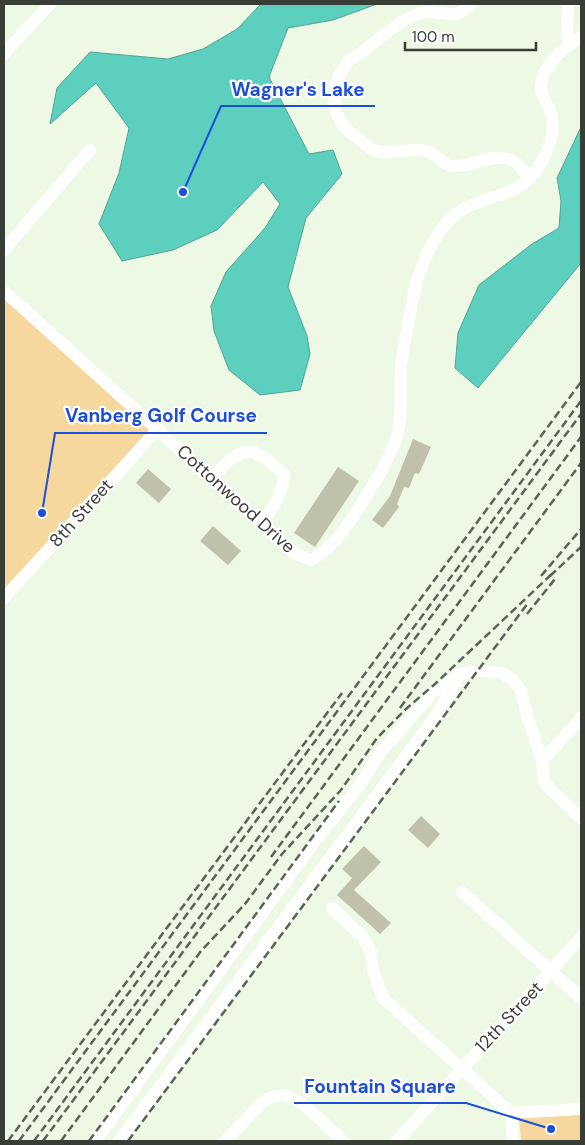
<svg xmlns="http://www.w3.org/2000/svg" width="585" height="1145" font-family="'DM Sans',sans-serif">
<rect width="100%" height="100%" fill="#edf9e5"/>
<!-- green -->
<g fill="#f6d89e">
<polygon points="4,291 158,429 4,598"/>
<polygon points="581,1113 581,1141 521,1141 519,1117"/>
</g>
<!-- water -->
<g fill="#5dcfbf" stroke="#52a396">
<polygon points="261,4 377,4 333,20 288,28 269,77 309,154 333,150 342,174 306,218 288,287 307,336 310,354 300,390 260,395 229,370 214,331 211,306 226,272 265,228 280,204 263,182 217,230 173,250 122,261 99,224 119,173 129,128 96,83 50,124 57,88 90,52 168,59 203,49 237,29"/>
<polygon points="581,127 581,263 478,388 455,368 458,333 479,285 532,244 559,228 561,201 557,178"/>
</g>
<!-- building -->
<g fill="#c0c1ac">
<polygon points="413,439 431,447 419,474 415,473 409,488 404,487 397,504 399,507 383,528 372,520 390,496"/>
<polygon points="338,467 359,481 315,547 294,533"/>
<polygon points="148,469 171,489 159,503 136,483"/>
<polygon points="213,526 241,551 228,565 200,541"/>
<polygon points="421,816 440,834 428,848 408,830"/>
<polygon points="364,846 381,862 354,890 391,923 380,934 337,895 352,878 342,869"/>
</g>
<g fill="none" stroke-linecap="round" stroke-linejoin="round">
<!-- minor -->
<g stroke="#fff" stroke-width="12">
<path d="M471,4C455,20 450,13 430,12C423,12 411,17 405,20C390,28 378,40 365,50C360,54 351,58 347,63C329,87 329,118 355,136C361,141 367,146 373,150C387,156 410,147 426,151C435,153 441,164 452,166C472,168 490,152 511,160C518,162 525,173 530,178"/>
<polyline points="568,4 567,35 570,44"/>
<polyline points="4,54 50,4"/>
<polyline points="4,250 90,150"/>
<path d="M4,291L294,553L311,560C333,548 345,529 359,508C373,485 389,461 397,435C403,413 400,389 401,367C403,346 408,324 412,304C414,294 415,283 419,274C428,250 440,223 462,210C499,189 526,200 546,153C552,140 555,126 551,113C548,104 542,98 541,88C540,68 565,46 581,37"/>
<path d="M211,478C245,445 248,442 284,474C283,494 273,509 261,523"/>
<polyline points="4,598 158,429"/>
<polyline points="542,761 581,718"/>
<polyline points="462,892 581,998"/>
<polyline points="332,908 363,937 371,953 373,970 383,998 511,1113 513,1141"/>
<polyline points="511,1113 581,1109"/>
<polyline points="95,1141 318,837 359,786 380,753 432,693 460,674"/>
<polyline points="119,1141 438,713 460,674 477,671 502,673 513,680 521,691 528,719 542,761 544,781 549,788 581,818"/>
<path d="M225,1141L265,1100C272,1097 281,1094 288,1096C304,1101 330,1129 343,1141"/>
<polyline points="397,1141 581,937"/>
</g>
<!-- rail -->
<g stroke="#5c6258" stroke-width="2.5" stroke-dasharray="8 4" stroke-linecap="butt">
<polyline points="541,576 581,529"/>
<polyline points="550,576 581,547"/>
<polyline points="527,614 555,579"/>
<polyline points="400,708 581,463"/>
<polyline points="271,857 581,437"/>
<polyline points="8,1141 342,693"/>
<polyline points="19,1141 581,382"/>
<polyline points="34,1141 581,401"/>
<polyline points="43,1141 581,414"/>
<polyline points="61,1141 201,951 245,904 282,854 341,790 377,738 407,708 435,684 554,572"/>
<polyline points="89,1141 339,801"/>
<polyline points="128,1141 528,603"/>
</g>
</g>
<g text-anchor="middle" stroke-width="4.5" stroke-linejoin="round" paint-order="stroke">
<!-- street labels -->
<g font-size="18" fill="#383d35" stroke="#fff">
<text transform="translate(236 499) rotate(42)" y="6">Cottonwood Drive</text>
<text transform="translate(81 513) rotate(-48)" y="6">8th Street</text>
<text transform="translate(509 1017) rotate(-47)" y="6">12th Street</text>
</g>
</g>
<!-- callouts -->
<path fill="none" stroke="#1d4ed8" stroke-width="2" d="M183 192L221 106H375M42 513L55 433H267M551 1129L466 1103H294"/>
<g fill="#1d4ed8" stroke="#fff" stroke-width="2">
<circle cx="183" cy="192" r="5"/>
<circle cx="42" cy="513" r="5"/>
<circle cx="551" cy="1129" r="5"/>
</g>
<g font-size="19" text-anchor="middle" font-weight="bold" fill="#1d4ed8" stroke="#fff" stroke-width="4.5" stroke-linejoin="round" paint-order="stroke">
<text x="298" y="96">Wagner's Lake</text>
<text x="161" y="422">Vanberg Golf Course</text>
<text x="380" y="1093">Fountain Square</text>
</g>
<!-- border -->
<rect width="585" height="1145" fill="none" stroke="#383d35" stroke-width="10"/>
<!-- scale -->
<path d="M405 42v8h131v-8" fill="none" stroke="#383d35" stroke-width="2.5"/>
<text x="412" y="42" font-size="15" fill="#383d35" stroke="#ffffff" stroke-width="4" paint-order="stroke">100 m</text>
</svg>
